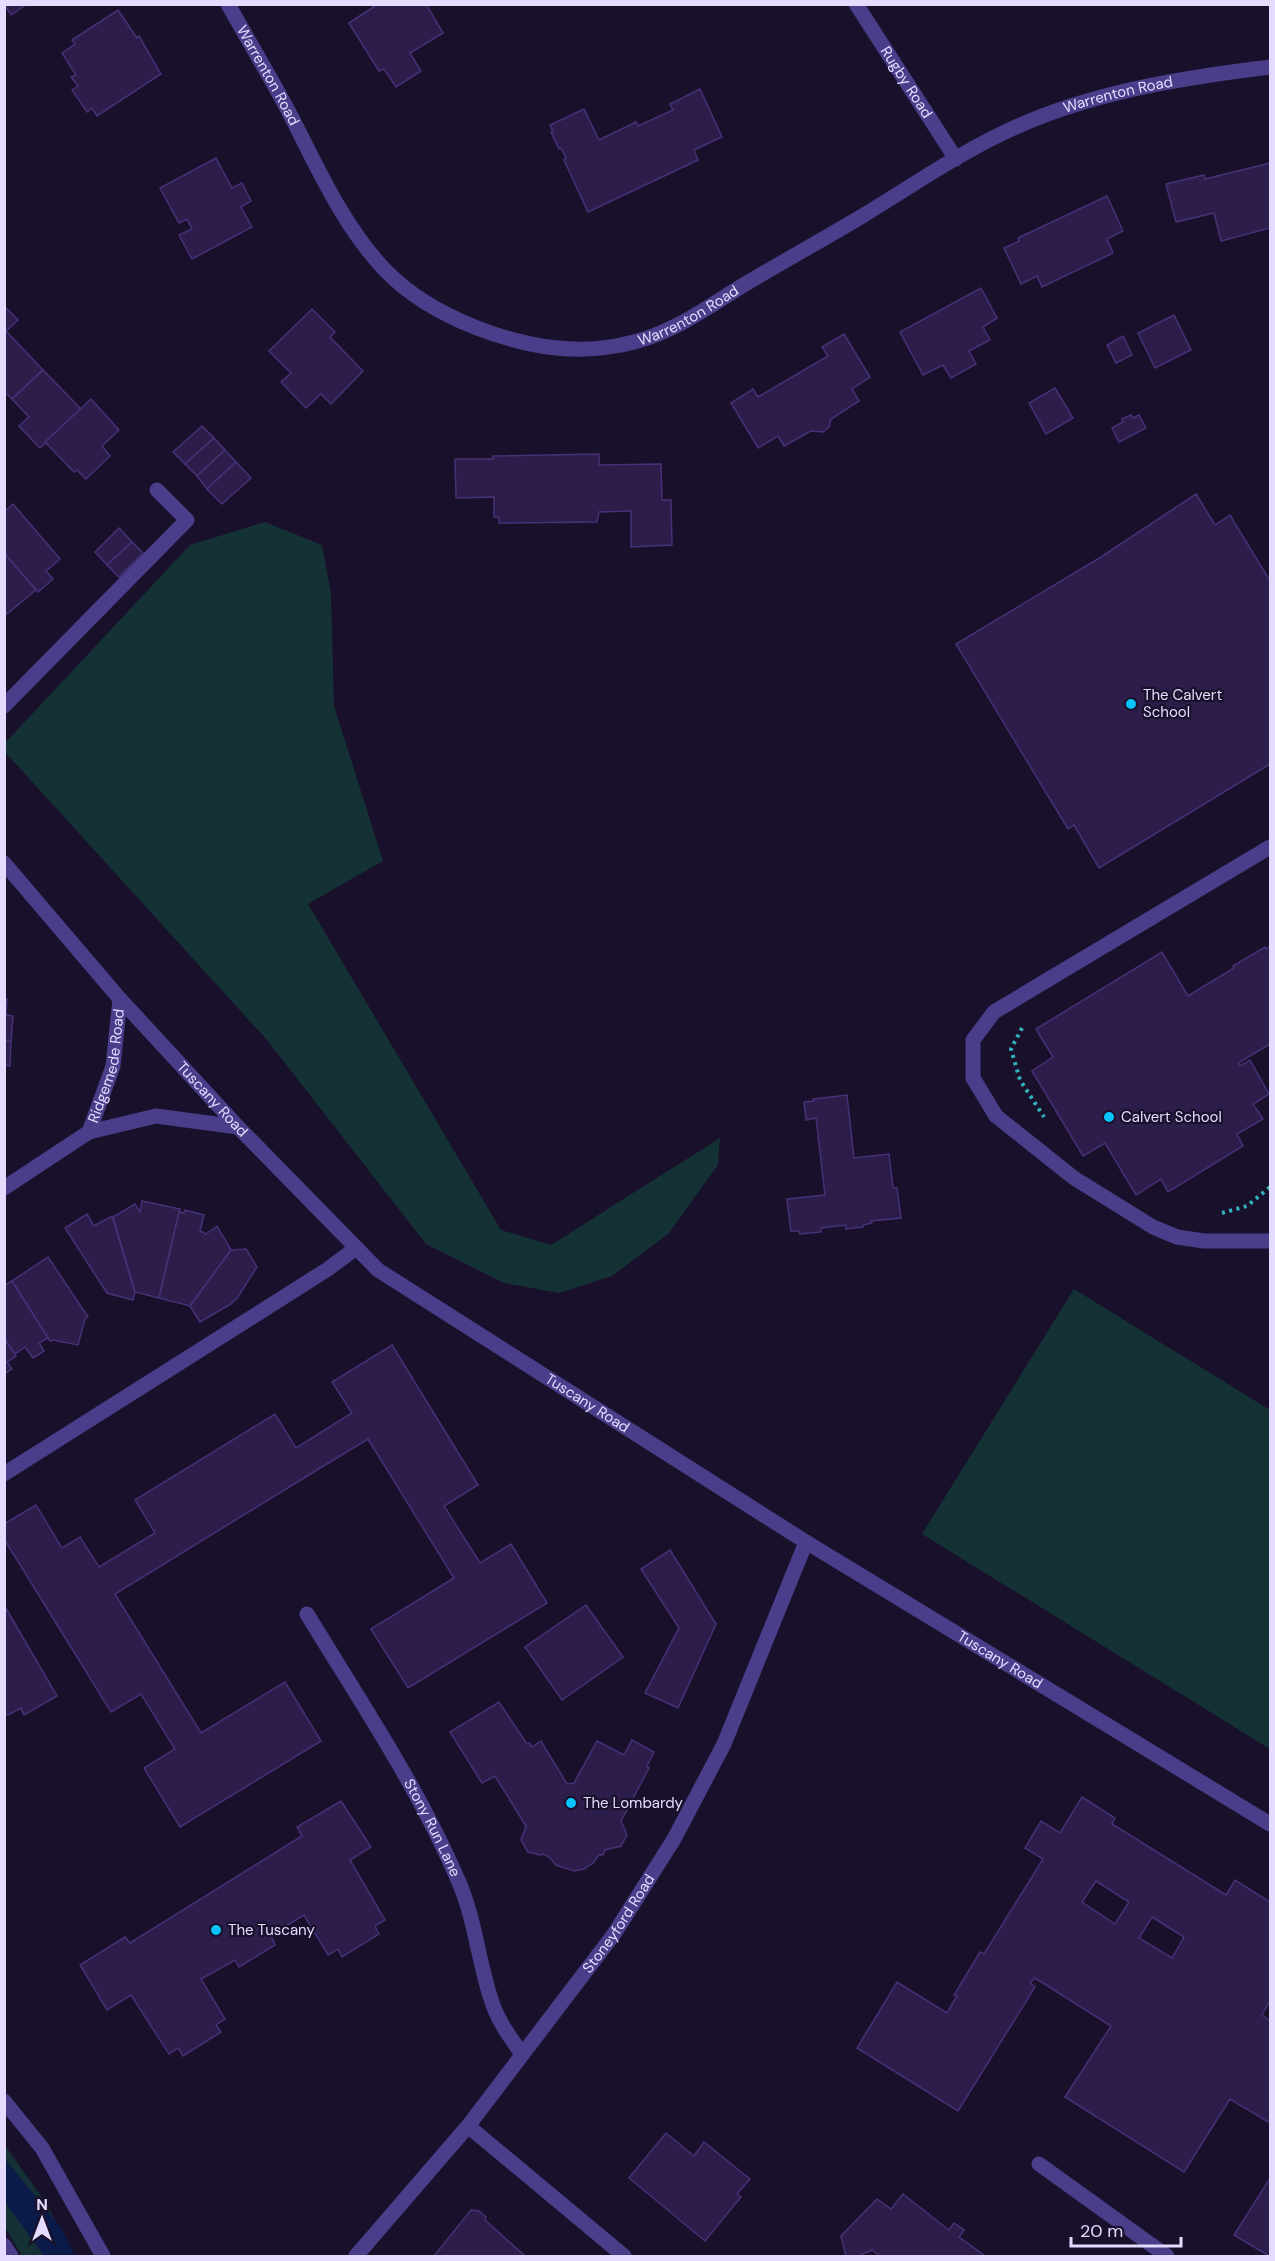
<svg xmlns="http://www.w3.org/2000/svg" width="1275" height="2261" font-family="'DM Sans',sans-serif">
<rect width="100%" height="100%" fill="#19112b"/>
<!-- green -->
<g fill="#143135">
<polygon points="265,522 322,545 331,594 334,706 383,861 308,904 501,1230 551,1245 720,1138 718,1165 668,1234 612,1276 559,1293 504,1283 426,1244 267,1040 5,752 5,743 190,545"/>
<polygon points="1074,1289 1270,1410 1270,1749 922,1534"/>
<polygon points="4,2144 46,2203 74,2256 22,2256 5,2227"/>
</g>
<!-- water -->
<polygon fill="#0b1a49" points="5,2159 62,2229 75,2256 44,2256 5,2202"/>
<!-- building -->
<g fill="#2d1d4b" stroke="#483077" stroke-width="1.5" fill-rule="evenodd">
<polygon points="4,4 27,4 11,15"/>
<polygon points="378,4 426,4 443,33 410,53 421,71 396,87 384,69 379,71 349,23"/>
<polygon points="118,10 137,38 139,36 161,74 97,116 92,108 87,112 72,90 78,86 71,77 76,75 62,53 75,44 72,40"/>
<polygon points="700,89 722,137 694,150 698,160 588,212 564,160 566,158 561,148 559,149 551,132 553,132 550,125 584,109 599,140 636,122 638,126 673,110 670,104"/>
<polygon points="216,158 232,188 242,183 251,201 241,207 252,227 192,259 179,235 192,229 187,219 179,223 160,188"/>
<polygon points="1270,163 1270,228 1221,241 1214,213 1176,222 1166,184 1204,175 1205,179"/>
<polygon points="1107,196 1123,231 1107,239 1113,253 1042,287 1037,276 1021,284 1004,248 1019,241 1018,238"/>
<polygon points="981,288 997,318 983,327 990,340 969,351 976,364 951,378 943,365 923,375 900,332"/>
<polygon points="4,306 18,320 4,333"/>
<polygon points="312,309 335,332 330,337 363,371 331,404 321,394 306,408 281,382 291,373 269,351"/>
<polygon points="1174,315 1191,350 1155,368 1138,333"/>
<polygon points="6,331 43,370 12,399 4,391 4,333"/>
<polygon points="844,334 870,377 852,389 859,401 831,419 829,427 823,432 811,431 784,446 778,436 758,448 731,403 753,389 758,397 828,356 822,347"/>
<polygon points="1123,336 1132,355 1116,363 1107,345"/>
<polygon points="43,370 81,409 40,448 19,426 29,417 12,399"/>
<polygon points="1055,388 1073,418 1046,434 1029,403"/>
<polygon points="91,399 119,430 102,446 110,456 86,479 77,470 74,472 45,442"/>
<polygon points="1131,415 1133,418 1139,415 1146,428 1119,442 1112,428 1123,422 1122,419"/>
<polygon points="202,426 214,438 185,464 173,452"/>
<polygon points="214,438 225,450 197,476 185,464"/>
<polygon points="225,450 236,462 207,489 197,476"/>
<polygon points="599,454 599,465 661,464 662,500 671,500 672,545 631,547 631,511 599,512 597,522 499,523 499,517 494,517 494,497 456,498 455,459 493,459 493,456"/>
<polygon points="236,462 251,478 222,504 207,489"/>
<polygon points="1196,494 1215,525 1230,515 1270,581 1270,764 1099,868 1074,825 1068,829 956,644 1101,557"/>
<polygon points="13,504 60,559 46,571 53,579 38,592 4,553 4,512"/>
<polygon points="119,528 132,542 107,565 95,552"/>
<polygon points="132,542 143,553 119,577 107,565"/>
<polygon points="4,553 36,590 7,614 4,611"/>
<polygon points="1270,946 1270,1044 1238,1063 1240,1066 1250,1060 1269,1094 1253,1104 1263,1119 1237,1134 1243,1146 1168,1192 1161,1179 1136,1195 1105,1143 1083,1156 1032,1071 1053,1057 1036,1029 1162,952 1188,996 1234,968 1233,966 1265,947 1266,949"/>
<polygon points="4,999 7,999 6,1015 13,1016 11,1041 4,1040"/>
<polygon points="4,1040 11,1041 10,1066 4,1065"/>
<polygon points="847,1095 854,1158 889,1154 893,1188 897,1188 901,1218 871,1221 872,1223 863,1225 863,1227 846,1229 846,1225 821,1228 821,1232 800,1234 799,1231 791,1231 787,1199 825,1195 816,1118 806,1120 804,1102 814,1101 813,1099"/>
<polygon points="142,1201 180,1209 159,1298 135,1292 113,1217 135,1204 140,1212"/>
<polygon points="185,1210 204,1215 200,1231 206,1234 217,1226 231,1250 190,1306 159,1298 179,1212 184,1213"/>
<polygon points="87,1214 94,1226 112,1216 135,1292 133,1300 107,1293 65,1228"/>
<polygon points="246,1249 257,1267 238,1297 231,1304 200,1322 190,1306 231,1250"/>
<polygon points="48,1257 88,1317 85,1319 78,1345 53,1340 50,1341 12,1281"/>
<polygon points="12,1281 48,1338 39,1343 44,1351 33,1358 25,1347 15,1354 4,1338 4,1286"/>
<polygon points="4,1338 16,1356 7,1362 12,1369 4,1374"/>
<polygon points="392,1345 478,1485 444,1506 480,1563 511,1544 547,1603 408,1688 371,1629 454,1578 368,1439 312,1473 115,1594 201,1733 285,1682 321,1741 180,1827 144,1768 175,1749 141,1694 111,1712 4,1539 4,1524 36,1505 62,1548 80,1537 99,1567 155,1533 135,1500 275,1414 296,1448 352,1413 332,1382"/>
<polygon points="670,1550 716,1624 678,1708 645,1693 679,1628 641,1569"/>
<polygon points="4,1605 57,1696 24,1715 21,1708 8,1715 4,1714"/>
<polygon points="586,1605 623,1657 562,1700 525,1647"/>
<polygon points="499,1702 527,1744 529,1743 532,1747 541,1741 567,1784 574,1783 597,1741 624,1755 632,1740 654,1752 647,1766 649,1768 621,1821 627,1835 621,1846 605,1850 603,1855 599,1855 593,1863 584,1869 574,1871 556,1865 549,1857 543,1854 540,1855 528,1852 521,1840 526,1826 495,1776 482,1783 450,1732"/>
<path d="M1082,1797L1115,1818L1112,1824L1226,1895L1235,1880L1270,1902V2001L1262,2015L1270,2021V2123L1230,2099L1184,2172L1065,2097L1111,2026L1035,1978L1030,1983L1035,1987L958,2111L857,2048L897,1982L947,2013L957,1996L954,1995L980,1952L984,1954L1043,1859L1025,1848L1041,1821L1060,1833ZM1096,1881L1129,1902L1115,1924L1082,1902ZM1152,1917L1184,1937L1172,1958L1139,1938Z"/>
<polygon points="341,1801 371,1847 350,1860 385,1920 375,1926 379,1934 342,1957 338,1949 328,1955 304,1915 271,1935 275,1945 239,1967 235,1960 201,1979 225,2019 216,2025 221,2032 183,2056 178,2048 169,2054 131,1995 107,2010 80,1965 125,1937 130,1943 302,1836 297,1827"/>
<polygon points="666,2133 694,2156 704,2142 750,2179 737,2194 741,2197 705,2241 629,2178"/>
<polygon points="1270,2178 1270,2256 1269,2256 1234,2235"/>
<polygon points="903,2194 949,2230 954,2223 964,2230 959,2237 985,2256 880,2256 872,2250 858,2256 846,2256 841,2236 877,2199 891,2209"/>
<polygon points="471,2210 479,2211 486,2217 485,2220 525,2256 434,2256"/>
</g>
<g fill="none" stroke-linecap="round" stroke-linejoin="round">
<!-- path -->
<g stroke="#32b2bc" stroke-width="4" stroke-dasharray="3 4.5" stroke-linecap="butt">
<polyline points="1022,1028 1011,1049 1020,1080 1044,1117"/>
<polyline points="1222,1213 1247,1206 1270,1187"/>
</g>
<!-- lane -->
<g stroke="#4a3d89" stroke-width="15">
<polyline points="4,706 187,520 157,490"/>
<polyline points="1270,847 994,1012 973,1040 973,1078 996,1116 1074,1178 1153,1227 1177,1237 1204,1241 1270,1241"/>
<polyline points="4,1474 328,1269 356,1248"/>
<polyline points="1039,2164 1167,2256"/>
<polyline points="4,2245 11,2256"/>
</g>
<!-- street -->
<g stroke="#4a3d89" stroke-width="15">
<path id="s1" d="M228,4C249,42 271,78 291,116C318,169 344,227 385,270C410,296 444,315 477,328C524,346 571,355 621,345C667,337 703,310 742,286C782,262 824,239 864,215C910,187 955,156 1003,133C1085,93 1180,78 1270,67"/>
<path id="s2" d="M856,4L956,159"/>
<path id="s3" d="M4,863L120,999L238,1127L378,1270L806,1542L1270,1824"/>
<path id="s4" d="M89,1132L113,1066L120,999"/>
<polyline points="4,1188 89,1132 156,1116 238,1127"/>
<path id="s5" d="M307,1614C360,1701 418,1787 458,1880C475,1918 478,1960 491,1999C497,2020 510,2037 522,2054"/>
<polyline points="4,2101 42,2148 103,2256"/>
<polyline points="468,2126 624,2256"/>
<path id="s6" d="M356,2256L468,2126L614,1934L674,1839L724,1744L806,1542"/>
</g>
</g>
<!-- markers -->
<g fill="#09c3fd" stroke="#19112b" stroke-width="2">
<circle cx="1131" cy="704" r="6"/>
<circle cx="1109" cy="1117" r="6"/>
<circle cx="571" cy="1803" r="6"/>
<circle cx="216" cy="1930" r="6"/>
</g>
<g text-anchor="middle" stroke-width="4.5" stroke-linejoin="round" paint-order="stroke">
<!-- street labels -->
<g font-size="15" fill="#e4dbff" stroke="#19112b">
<text dy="5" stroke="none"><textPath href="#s1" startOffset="82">Warrenton Road</textPath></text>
<text dy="5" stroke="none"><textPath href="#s2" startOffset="93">Rugby Road</textPath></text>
<text dy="5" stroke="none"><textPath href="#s1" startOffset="1126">Warrenton Road</textPath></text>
<text dy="5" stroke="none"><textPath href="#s1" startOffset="640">Warrenton Road</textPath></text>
<text dy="5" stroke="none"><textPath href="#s4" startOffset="69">Ridgemede Road</textPath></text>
<text dy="5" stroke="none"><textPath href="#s3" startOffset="315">Tuscany Road</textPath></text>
<text dy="5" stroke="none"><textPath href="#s3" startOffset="801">Tuscany Road</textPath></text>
<text dy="5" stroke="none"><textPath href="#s3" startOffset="1287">Tuscany Road</textPath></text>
<text dy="5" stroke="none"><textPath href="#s5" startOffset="248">Stony Run Lane</textPath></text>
<text dy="5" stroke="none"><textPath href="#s6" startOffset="424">Stoneyford Road</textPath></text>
</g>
<!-- poi labels -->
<g font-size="15" fill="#e4dbff" stroke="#19112b" text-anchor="start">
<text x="1143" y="700">The Calvert<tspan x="1143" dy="17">School</tspan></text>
<text x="1121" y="1122">Calvert School</text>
<text x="583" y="1808">The Lombardy</text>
<text x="228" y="1935">The Tuscany</text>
</g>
</g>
<!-- border -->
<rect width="1275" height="2261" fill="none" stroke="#e4dbff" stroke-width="12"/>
<!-- north arrow -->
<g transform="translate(42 2219)" stroke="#19112b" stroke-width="4.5" paint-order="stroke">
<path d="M0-4.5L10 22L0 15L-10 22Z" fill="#e4dbff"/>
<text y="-9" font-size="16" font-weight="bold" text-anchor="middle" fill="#e4dbff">N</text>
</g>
<!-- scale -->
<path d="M1071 2237v9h110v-9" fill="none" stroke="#e4dbff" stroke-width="3"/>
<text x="1080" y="2237" font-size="18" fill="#e4dbff" stroke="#19112b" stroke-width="4.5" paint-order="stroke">20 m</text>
</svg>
